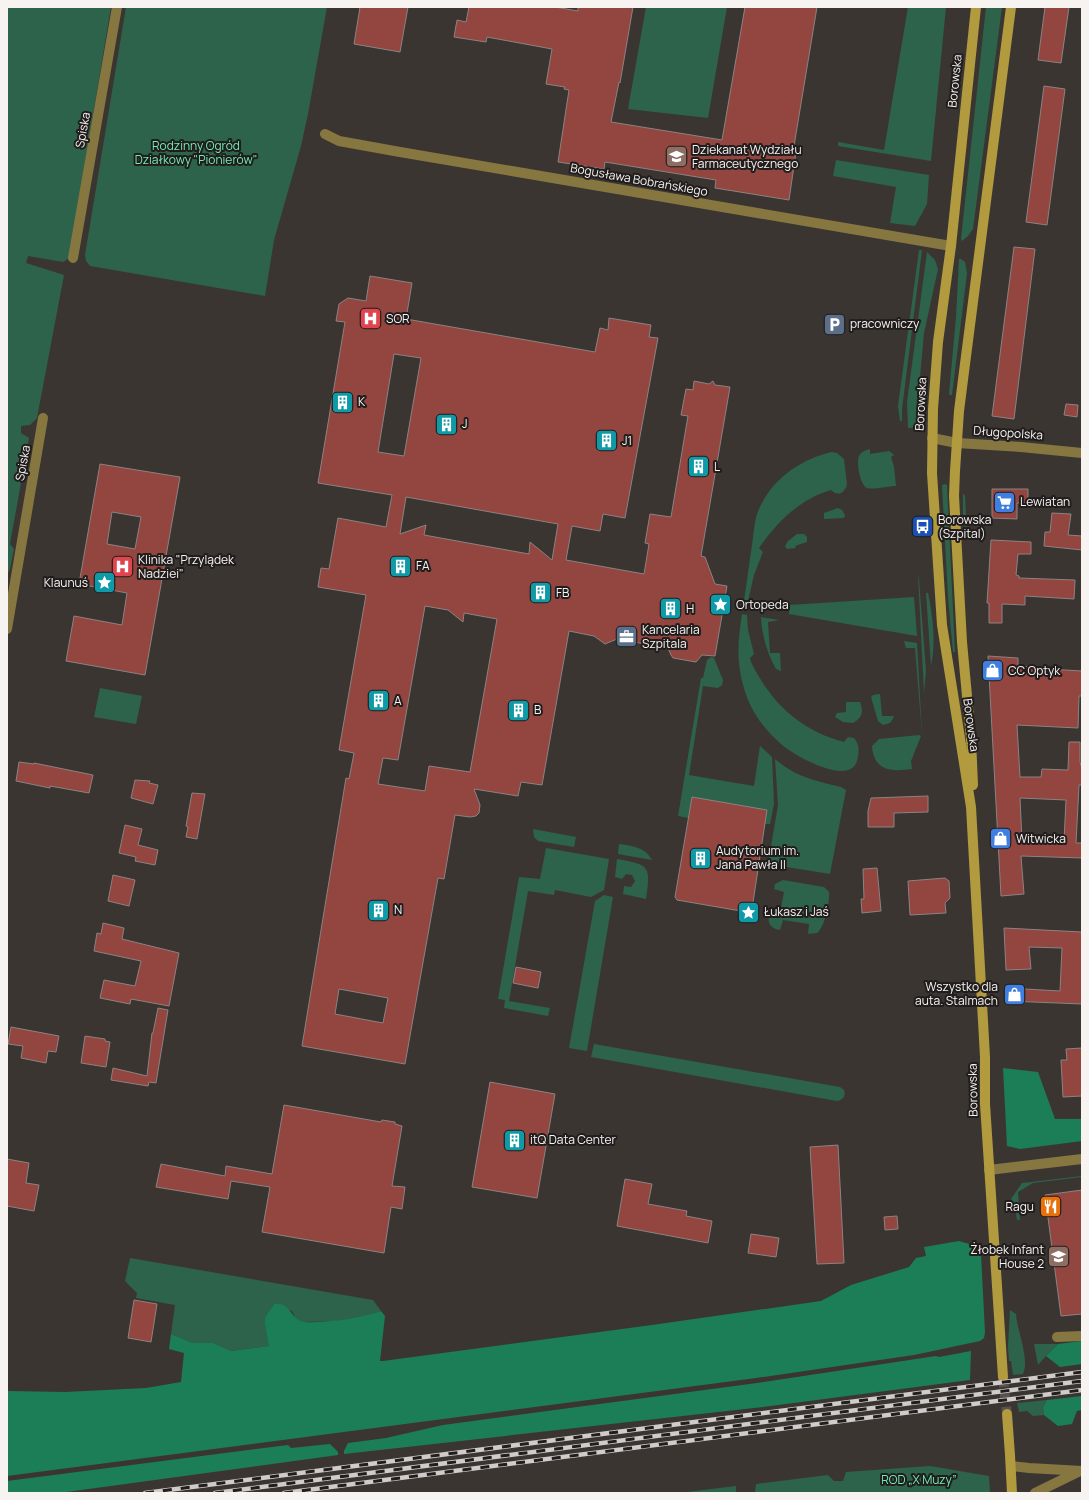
<svg xmlns="http://www.w3.org/2000/svg" width="1089" height="1500" font-family="Manrope,sans-serif">
<rect width="100%" height="100%" fill="#3b3532"/>
<!-- green -->
<g fill="#2d634a">
<polygon points="7,7 111,7 69,258 63,262 28,256 26,263 64,275 37,418 30,425 21,426 21,433 29,438 10,544 14,549 10,569 7,575"/>
<polygon points="126,7 327,7 308,114 301,146 274,240 265,296 90,266 86,261 85,255"/>
<polygon points="646,7 727,7 708,118 628,109"/>
<polygon points="908,7 946,7 931,161 838,146 838,142 884,150"/>
<polygon points="986,7 1002,7 973,229 968,236 962,241 961,239"/>
<polygon points="836,160 929,175 927,204 915,226 890,223 896,187 833,176"/>
<polygon points="919,250 922,250 902,409 902,421 900,421 898,406"/>
<path d="M927,252L935,260L938,269L924,333L919,388L918,424C915,427 913,428 908,428L907,402Z"/>
<polygon points="959,259 961,259 965,262 967,273 952,395 950,395 949,394 956,317"/>
<path d="M870,449V454L889,451L894,455L891,457L894,467L896,486C889,486 873,490 867,488C860,485 856,462 859,456C861,452 866,450 870,449Z"/>
<path d="M832,452L837,453L844,459L847,484C845,493 838,497 831,490C800,499 777,522 759,548L763,552L754,575L748,601H744C747,582 749,564 752,545C754,533 754,520 759,509C772,479 801,459 832,452Z"/>
<polygon points="945,484 947,485 955,652 953,652 948,597 942,485"/>
<polygon points="963,493 965,496 967,536 966,537 963,514"/>
<polygon points="838,508 842,510 845,515 844,518 824,519 824,513"/>
<polygon points="797,534 804,534 807,537 807,542 795,546 796,548 787,549 785,546 788,541"/>
<polygon points="918,575 919,580 926,671 924,693"/>
<path d="M926,593H928C933,616 936,644 931,666Z"/>
<polygon points="914,597 917,636 789,614 789,605"/>
<path d="M742,614L747,615L748,630L754,654L750,658L751,662C771,703 800,730 844,742L848,737L854,738C860,745 859,752 857,761C849,787 793,755 781,744C767,732 755,717 748,700C736,668 737,647 742,614Z"/>
<path d="M761,617L779,620L768,622L770,653H780L781,671L776,669C767,653 762,635 761,617Z"/>
<polygon points="904,641 917,643 922,734 915,648 906,648"/>
<polygon points="711,657 714,658 723,680 722,685 718,688 703,686 689,775 754,786 760,746 772,757 774,804 770,824 764,824 692,798 688,818 678,816 701,678 703,678 707,660"/>
<polygon points="100,688 142,696 136,724 94,717"/>
<polygon points="880,694 882,716 893,716 894,717 890,723 883,725 878,721 871,697 873,695"/>
<path d="M846,702H860C864,712 862,718 853,723L843,722L835,717L837,713L846,712Z"/>
<path d="M919,735L921,736L911,761L912,769C891,772 874,771 872,746L879,739Z"/>
<path d="M775,759C795,777 817,781 841,787L846,790L830,874L768,864L778,805Z"/>
<polygon points="533,829 576,837 574,847 538,841 534,837"/>
<path d="M619,844C633,846 645,847 652,860L618,854Z"/>
<polygon points="546,848 609,859 604,890 591,897 555,890 554,895 528,891 509,1001 550,1008 548,1016 504,1008 505,1000 498,999 519,877 540,879"/>
<path d="M617,859C650,865 651,866 646,899L623,894L624,886L631,887L635,881L632,875L626,874L622,879L615,877Z"/>
<path d="M783,880L824,887L829,892C830,902 825,927 817,933L808,934L809,924L783,920L780,930C773,929 767,925 769,916L779,918L784,892L774,889L775,884Z"/>
<polygon points="604,895 613,897 587,1051 569,1048 595,901"/>
<path d="M594,1044L840,1087L844,1090C846,1096 843,1100 837,1101L591,1057Z"/>
<polygon points="1082,1176 1082,1177 1033,1183 1018,1192 1020,1220 1017,1220 1015,1205 1011,1199 1022,1183"/>
<polygon points="130,1258 373,1300 381,1311 363,1317 335,1321 302,1322 296,1319 292,1311 274,1304 265,1317 265,1325 270,1346 231,1351 213,1343 193,1343 171,1334 175,1305 136,1298 137,1293 125,1281"/>
<path d="M1010,1310L1016,1314C1017,1332 1030,1358 1023,1374L1013,1375L1011,1361H1009L1008,1347Z"/>
<polygon points="1034,1344 1058,1344 1046,1356 1038,1365"/>
<polygon points="1047,1400 1043,1407 1044,1415 1033,1416 1027,1411 1019,1412 1017,1403"/>
<polygon points="930,1466 989,1476 990,1493 755,1493 756,1484 828,1475 834,1481 843,1481 846,1472"/>
<polygon points="736,1486 736,1493 678,1493"/>
</g>
<!-- forest -->
<g fill="#1c7e57">
<polygon points="1003,1068 1038,1072 1055,1119 1082,1119 1082,1141 1020,1149 1007,1146"/>
<path d="M959,1241L976,1246L981,1255L985,1332L984,1338L980,1341L914,1355L756,1378L7,1476V1391L65,1392L146,1388L181,1382L184,1353L169,1349L171,1334L193,1343H213L231,1351L269,1346L265,1325V1317L274,1304C290,1302 291,1318 301,1321C305,1323 311,1322 316,1322C339,1321 360,1318 381,1311L385,1316L380,1361H383L652,1325L821,1301L851,1285L909,1267L916,1258L926,1256L924,1247Z"/>
<polygon points="1082,1341 1082,1364 1060,1367 1046,1356 1058,1344"/>
<polygon points="971,1351 970,1380 763,1407 344,1454 344,1451 348,1443 386,1438 443,1425 757,1383 936,1356 939,1357"/>
<polygon points="1082,1396 1082,1410 1077,1411 1072,1424 1058,1426 1044,1415 1043,1407 1047,1400"/>
<polygon points="330,1444 338,1452 338,1455 59,1493 7,1493 7,1481 288,1445 291,1448"/>
</g>
<!-- building -->
<g fill="#934540" stroke="#8b8382" fill-rule="evenodd">
<polygon points="360,7 408,7 400,52 354,44"/>
<polygon points="469,7 555,7 578,11 578,7 633,7 620,83 619,82 611,122 722,140 745,7 817,7 793,152 796,152 789,200 715,188 716,180 605,162 604,169 558,162 569,90 564,89 565,87 546,84 552,49 487,37 486,42 454,37 457,20 466,22"/>
<polygon points="1045,7 1069,7 1061,63 1038,60"/>
<polygon points="1044,86 1065,89 1047,225 1026,222"/>
<polygon points="1014,247 1035,249 1014,419 992,416"/>
<path d="M370,276L412,283L406,319L595,352L600,328L608,330L609,318L651,325L649,337L658,338L625,518L603,514L600,531L572,526L566,560L644,574L649,544L645,543L650,514L671,517L688,416L681,415L686,389L693,390L694,381L709,384L713,381L715,385L730,387L701,556L705,557L715,584L727,586L715,656L702,655L696,662L673,658L671,655L668,648L617,639L605,644L594,636L569,631L542,785L521,782L518,796L474,789L480,805L479,813L476,816L470,817L455,815L444,879L438,878L405,1064L302,1046L346,778L349,779L354,753L339,750L366,595L318,587L321,568L329,569L338,518L386,527L392,495L318,483L345,322L336,321L339,304L348,298L366,301ZM394,354L421,358L404,456L378,452ZM406,497L558,524L552,560L530,542L529,554L424,535L426,525L400,534ZM425,606L448,610L463,622L464,613L497,619L470,772L429,766L425,791L378,784L383,758L398,760ZM339,989L388,998L383,1023L335,1014Z"/>
<polygon points="1066,404 1078,405 1077,417 1064,415"/>
<path d="M100,464L180,477L145,675L66,661L74,616L122,625L127,593L79,584ZM112,512L141,517L135,549L107,544Z"/>
<polygon points="992,489 1028,489 1028,503 1017,503 1017,519 992,518"/>
<polygon points="1052,513 1071,514 1068,535 1082,536 1082,550 1044,546 1045,532 1050,532"/>
<polygon points="991,540 1031,542 1031,554 1018,554 1016,575 1019,576 1019,578 1075,580 1074,599 1025,596 1025,605 1002,604 1002,623 989,623 989,603 987,603"/>
<path d="M988,656L1018,658V666L1032,667L1031,668L1082,671V696H1079L1078,728L1017,725L1020,777H1041L1042,769L1068,770L1069,742H1080V762L1082,768V785H1079L1076,843H1082V858L1021,856L1024,894L1001,896ZM1020,798L1066,800L1064,841H1022Z"/>
<polygon points="19,762 34,764 34,763 93,775 89,793 50,786 50,788 16,781"/>
<polygon points="135,780 150,781 149,783 158,785 153,804 131,798"/>
<polygon points="192,793 205,794 197,839 186,837 188,827 186,826"/>
<polygon points="928,796 928,812 894,813 894,827 868,827 868,811 871,798"/>
<polygon points="692,797 767,810 752,909 746,908 743,911 735,910 677,900 675,897"/>
<polygon points="125,825 142,829 138,845 158,850 155,865 135,861 136,857 119,853"/>
<polygon points="877,868 881,911 862,913 861,899 864,899 863,869"/>
<polygon points="113,875 135,880 129,906 108,901"/>
<polygon points="945,878 949,881 950,898 945,903 946,913 910,915 908,881"/>
<polygon points="103,923 124,928 122,939 179,953 169,1006 131,999 130,1004 100,998 104,980 135,986 141,961 94,951 97,933 101,934"/>
<polygon points="1004,928 1082,932 1082,1004 1008,1001 1007,988 1060,991 1062,948 1029,947 1031,969 1006,970"/>
<polygon points="516,967 541,972 538,988 513,983"/>
<polygon points="158,1008 168,1010 156,1083 149,1082 148,1086 111,1080 113,1068 147,1076 152,1033 153,1033"/>
<polygon points="11,1027 59,1036 56,1052 48,1051 46,1063 21,1058 23,1046 8,1044"/>
<polygon points="85,1036 105,1039 105,1041 110,1042 106,1067 81,1063"/>
<polygon points="1082,1048 1082,1096 1063,1097 1061,1060 1067,1060 1066,1049"/>
<polygon points="490,1082 555,1094 537,1198 472,1187"/>
<polygon points="284,1105 381,1122 382,1120 395,1122 395,1124 402,1126 392,1186 405,1187 402,1209 391,1207 384,1253 262,1232 270,1187 231,1181 228,1199 156,1187 161,1164 225,1176 226,1166 272,1174"/>
<polygon points="838,1145 844,1263 817,1264 810,1147"/>
<polygon points="7,1159 29,1163 26,1183 39,1185 34,1211 7,1206"/>
<polygon points="625,1179 652,1184 648,1204 687,1211 686,1216 712,1221 708,1243 617,1226"/>
<polygon points="1082,1190 1082,1314 1061,1316 1045,1195"/>
<polygon points="897,1216 898,1229 885,1230 884,1217"/>
<polygon points="751,1234 779,1238 776,1257 748,1253"/>
<polygon points="134,1300 157,1304 151,1342 128,1338"/>
</g>
<g fill="none" stroke-linecap="round" stroke-linejoin="round">
<!-- secondary-tunnel -->
<polyline stroke="#57524f" stroke-width="10" stroke-dasharray="10 5" stroke-linecap="butt" points="1003,1377 1007,1414"/>
<!-- street -->
<g stroke="#867741" stroke-width="10">
<polyline points="325,134 339,141 400,152 951,246"/>
<polyline points="73,258 117,7"/>
<polyline points="932,438 957,443 1021,447 1082,453"/>
<polyline points="7,629 43,418"/>
<polyline points="989,1170 1082,1159"/>
<polyline points="1057,1337 1082,1336"/>
<polyline points="1011,1466 1029,1468 1082,1471"/>
<polyline points="1035,1493 1078,1472"/>
</g>
<!-- secondary -->
<g stroke="#b29a3f" stroke-width="10">
<polyline points="976,7 951,246 938,342 933,409 932,473 942,625 971,807 985,1057 985,1104 1003,1377"/>
<polyline points="973,785 971,739 962,642 954,496 955,471 959,411 965,364 1011,7"/>
<polyline points="1007,1414 1010,1455 1012,1493"/>
</g>
<defs>
<g id="rail">
<polyline points="145,1493 1082,1372"/>
<polyline points="215,1493 1082,1381"/>
<polyline points="284,1493 1082,1390"/>
</g>
</defs>
<!-- rail casing -->
<use href="#rail" stroke="#d0ccca" stroke-width="4.5"/>
<!-- rail -->
<use href="#rail" stroke="#201d1c" stroke-width="3" stroke-dasharray="9" stroke-linecap="butt"/>
</g>
<!-- icons -->
<defs>
<symbol id="university-square" viewBox="-11 -11 22 22"><rect x="-9" y="-9" width="18" height="18" rx="4" fill="#8d6e63" stroke="#201d1c"/><path d="M0-5L7-2L0 1L-7-2ZM-4 1L0 2.5L4 1V4Q0 6-4 4Z" fill="#fff"/></symbol>
<symbol id="hospital-square" viewBox="-11 -11 22 22"><rect x="-9" y="-9" width="18" height="18" rx="4" fill="#e0444e" stroke="#201d1c"/><path d="M-5-5h3v3.5h4V-5h3V5h-3V1.5h-4V5h-3Z" fill="#fff"/></symbol>
<symbol id="parking-square" viewBox="-11 -11 22 22"><rect x="-9" y="-9" width="18" height="18" rx="4" fill="#5c6f8a" stroke="#201d1c"/><path d="M-3.5-5.5H1a3.5 3.5 0 0 1 0 7H-1V5.5H-3.5ZM-1-3.4V-.6H.8a1.4 1.4 0 0 0 0-2.8Z" fill="#fff"/></symbol>
<symbol id="building-square" viewBox="-11 -11 22 22"><rect x="-9" y="-9" width="18" height="18" rx="4" fill="#0f9aa8" stroke="#201d1c"/><path d="M-4-6H4V6H1V3H-1V6H-4ZM-2.5-4.3h1.7v1.8h-1.7ZM.8-4.3h1.7v1.8H.8ZM-2.5-1h1.7V.8h-1.7ZM.8-1h1.7V.8H.8Z" fill="#fff"/></symbol>
<symbol id="supermarket-square" viewBox="-11 -11 22 22"><rect x="-9" y="-9" width="18" height="18" rx="4" fill="#3f7fe0" stroke="#201d1c"/><path d="M-6-5.5h2.5l.6 2H6L4.5 2H-2.5L-4.4-4H-6ZM-1.5 3.2a1.3 1.3 0 1 0 .1 0ZM3 3.2a1.3 1.3 0 1 0 .1 0Z" fill="#fff"/></symbol>
<symbol id="bus-square" viewBox="-11 -11 22 22"><rect x="-9" y="-9" width="18" height="18" rx="4" fill="#1a4fb4" stroke="#201d1c"/><path d="M-5-6H5V4H4V6H2V4H-2V6H-4V4H-5ZM-3.5-4V0h7V-4ZM-3.5 1.2v1.5H-2V1.2ZM2 1.2v1.5H3.5V1.2Z" fill="#fff"/></symbol>
<symbol id="sight-square" viewBox="-11 -11 22 22"><rect x="-9" y="-9" width="18" height="18" rx="4" fill="#0f9aa8" stroke="#201d1c"/><path d="M0-6L1.8-2.2L6-1.7L2.9 1.2L3.7 5.4L0 3.3L-3.7 5.4L-2.9 1.2L-6-1.7L-1.8-2.2Z" fill="#fff"/></symbol>
<symbol id="office-square" viewBox="-11 -11 22 22"><rect x="-9" y="-9" width="18" height="18" rx="4" fill="#5c6f8a" stroke="#201d1c"/><path d="M-6-3h4V-5.5h4V-3h4V5H-6ZM-1-4.5V-3h2v-1.5ZM-6 0V1H6V0Z" fill="#fff"/></symbol>
<symbol id="shop-square" viewBox="-11 -11 22 22"><rect x="-9" y="-9" width="18" height="18" rx="4" fill="#3f7fe0" stroke="#201d1c"/><path d="M-5-2.5h2.3a2.7 3.5 0 0 1 5.4 0H5L5.5 6h-11ZM-1.5-2.5h3a1.5 2.3 0 0 0-3 0Z" fill="#fff"/></symbol>
<symbol id="restaurant-square" viewBox="-11 -11 22 22"><rect x="-9" y="-9" width="18" height="18" rx="4" fill="#e8710a" stroke="#201d1c"/><path d="M-5-6h1v4h1v-4h1v4h1v-4h1v5L-1.5 .5V6h-2V.5L-5-1ZM5-6V6H3V1.5H1.5Q1.5-4 5-6Z" fill="#fff"/></symbol>
<symbol id="school-square" viewBox="-11 -11 22 22"><rect x="-9" y="-9" width="18" height="18" rx="4" fill="#8d6e63" stroke="#201d1c"/><path d="M0-5L7-2L0 1L-7-2ZM-4 1L0 2.5L4 1V4Q0 6-4 4Z" fill="#fff"/></symbol>
</defs>
<g fill-rule="evenodd">
<use href="#university-square" x="664" y="144" width="25" height="25"/>
<use href="#hospital-square" x="358" y="306" width="25" height="25"/>
<use href="#parking-square" x="822" y="312" width="25" height="25"/>
<use href="#building-square" x="330" y="390" width="25" height="25"/>
<use href="#building-square" x="434" y="412" width="25" height="25"/>
<use href="#building-square" x="594" y="428" width="25" height="25"/>
<use href="#building-square" x="686" y="454" width="25" height="25"/>
<use href="#supermarket-square" x="992" y="490" width="25" height="25"/>
<use href="#bus-square" x="910" y="514" width="25" height="25"/>
<use href="#building-square" x="388" y="554" width="25" height="25"/>
<use href="#hospital-square" x="110" y="554" width="25" height="25"/>
<use href="#sight-square" x="92" y="570" width="25" height="25"/>
<use href="#building-square" x="528" y="580" width="25" height="25"/>
<use href="#sight-square" x="708" y="592" width="25" height="25"/>
<use href="#building-square" x="658" y="596" width="25" height="25"/>
<use href="#office-square" x="614" y="624" width="25" height="25"/>
<use href="#shop-square" x="980" y="658" width="25" height="25"/>
<use href="#building-square" x="366" y="688" width="25" height="25"/>
<use href="#building-square" x="506" y="698" width="25" height="25"/>
<use href="#shop-square" x="988" y="826" width="25" height="25"/>
<use href="#building-square" x="688" y="846" width="25" height="25"/>
<use href="#building-square" x="366" y="898" width="25" height="25"/>
<use href="#sight-square" x="736" y="900" width="25" height="25"/>
<use href="#shop-square" x="1002" y="982" width="25" height="25"/>
<use href="#building-square" x="502" y="1128" width="25" height="25"/>
<use href="#restaurant-square" x="1038" y="1194" width="25" height="25"/>
<use href="#school-square" x="1046" y="1244" width="25" height="25"/>
</g>
<g text-anchor="middle" stroke-width="4" stroke-linejoin="round" paint-order="stroke">
<!-- street labels -->
<g font-size="12" fill="#f7f3f1" stroke="#201d1c">
<text transform="translate(955 81) rotate(-84)" y="4">Borowska</text>
<text transform="translate(83 130) rotate(-80)" y="4">Spiska</text>
<text transform="translate(639 180) rotate(10)" y="4">Bogusława Bobrańskiego</text>
<text transform="translate(921 404) rotate(-87)" y="4">Borowska</text>
<text transform="translate(1008 433) rotate(4)" y="4">Długopolska</text>
<text transform="translate(23 463) rotate(-80)" y="4">Spiska</text>
<text transform="translate(971 725) rotate(82)" y="4">Borowska</text>
<text transform="translate(973 1090) rotate(-91)" y="4">Borowska</text>
</g>
<!-- park labels -->
<g font-size="12" fill="#72ecb4" stroke="#201d1c">
<text x="196" y="150">Rodzinny Ogród<tspan x="196" dy="14">Działkowy "Pionierów"</tspan></text>
<text x="919" y="1484">ROD „X Muzy”</text>
</g>
<!-- poi labels -->
<g font-size="12" fill="#f7f3f1" stroke="#201d1c" text-anchor="start">
<text x="692" y="154">Dziekanat Wydziału<tspan x="692" dy="14">Farmaceutycznego</tspan></text>
<text x="386" y="323">SOR</text>
<text x="850" y="328">pracowniczy</text>
<text x="358" y="406">K</text>
<text x="462" y="428">J</text>
<text x="622" y="445">J1</text>
<text x="714" y="471">L</text>
<text x="1020" y="506">Lewiatan</text>
<text x="938" y="524">Borowska<tspan x="938" dy="14">(Szpital)</tspan></text>
<text x="138" y="564">Klinika "Przylądek<tspan x="138" dy="14">Nadziei"</tspan></text>
<text x="416" y="570">FA</text>
<text x="88" y="587" text-anchor="end">Klaunuś</text>
<text x="556" y="597">FB</text>
<text x="736" y="609">Ortopeda</text>
<text x="686" y="613">H</text>
<text x="642" y="634">Kancelaria<tspan x="642" dy="14">Szpitala</tspan></text>
<text x="1008" y="675">CC Optyk</text>
<text x="394" y="705">A</text>
<text x="534" y="714">B</text>
<text x="1016" y="843">Witwicka</text>
<text x="716" y="855">Audytorium im.<tspan x="716" dy="14">Jana Pawła II</tspan></text>
<text x="394" y="914">N</text>
<text x="764" y="916">Łukasz i Jaś</text>
<text x="998" y="991" text-anchor="end">Wszystko dla<tspan x="998" dy="14">auta. Stalmach</tspan></text>
<text x="530" y="1144">itQ Data Center</text>
<text x="1034" y="1211" text-anchor="end">Ragu</text>
<text x="1044" y="1254" text-anchor="end">Żłobek Infant<tspan x="1044" dy="14">House 2</tspan></text>
</g>
</g>
<!-- border -->
<rect width="1089" height="1500" fill="none" stroke="#f7f3f1" stroke-width="16"/>
</svg>
